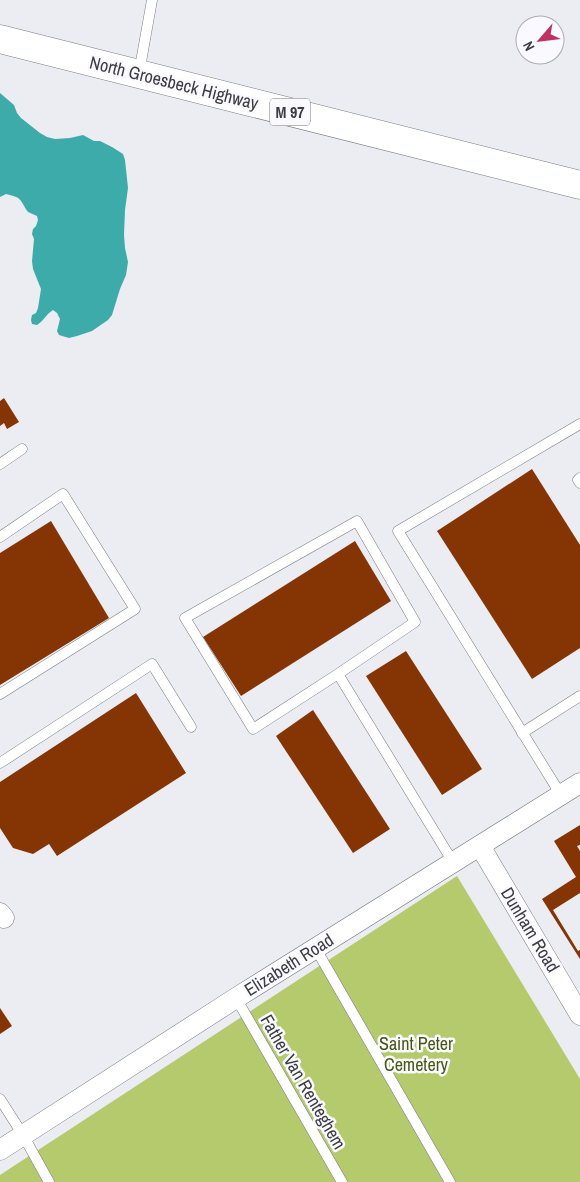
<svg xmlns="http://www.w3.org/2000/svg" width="580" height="1182" font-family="'Archivo Narrow',sans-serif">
<rect width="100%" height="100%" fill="#ececf3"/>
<!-- green -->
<polygon fill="#b4ca6d" points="457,876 580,1079 580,1182 0,1182 0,1175"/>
<!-- water -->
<path fill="#3eabab" d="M0,93L14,105L17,113L21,118L40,133L47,137L55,139L70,138L83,135L94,141H100L112,147L123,154L125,160L128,188L125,210L124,235L125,248L128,262L126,275L120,289L112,315L108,320L92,331L77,336L69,338L59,335L57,331L60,319L57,313L53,310C46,314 44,321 37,325L32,324L31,320L32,315L36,313L38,308L41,289L33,269L32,261L34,239L32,234L33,229L36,226L38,220L37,216L28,212C19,199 23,198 6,194L0,197Z"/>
<!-- building -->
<g fill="#853504">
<polygon points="4,398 19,422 7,429 4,423 0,426 0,401"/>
<polygon points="532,469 580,545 580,648 532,679 437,531"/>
<polygon points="51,521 109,618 0,685 0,553"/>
<polygon points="355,541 391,601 241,696 203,637"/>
<polygon points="406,651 482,769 442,795 366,676"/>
<polygon points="136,693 186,773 57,856 49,844 33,854 13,848 0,828 0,782"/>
<polygon points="313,710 390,829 353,853 276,736"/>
<polygon points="580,825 580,845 577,846 580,851 580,893 553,910 578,951 580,950 580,959 542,899 576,877 554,841"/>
<polygon points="0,1008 12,1026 0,1034"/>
</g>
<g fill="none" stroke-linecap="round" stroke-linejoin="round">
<defs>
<g id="lane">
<polyline points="139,73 152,0"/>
<polyline points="0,464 22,449"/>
<polyline points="580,478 578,480 580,483"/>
<polyline points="0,537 63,494 135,609 0,694"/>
<polyline points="338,674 253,729 185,618 357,521 415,622 338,674 453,862"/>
<polyline points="522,733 580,696"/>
<polyline points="0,763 152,664 191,727"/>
<polyline points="561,795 398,531 580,424"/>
<polyline points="316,949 450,1182"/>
<polyline points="236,998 342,1182"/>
<polyline points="0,1099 23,1135 49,1182"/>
</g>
<g id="street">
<polyline points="480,846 580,1015"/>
<polyline points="0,913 4,918"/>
<polyline points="0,1150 236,998 580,783"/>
</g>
<polyline id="primary" points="0,39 580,185"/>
</defs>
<!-- lane casing -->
<use href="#lane" stroke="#7b7b82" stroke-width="11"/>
<!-- street casing -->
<use href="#street" stroke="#7b7b82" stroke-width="21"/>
<!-- primary casing -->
<use href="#primary" stroke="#7b7b82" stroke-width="29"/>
<!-- lane -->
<use href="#lane" stroke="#fff" stroke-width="10"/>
<!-- street -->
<use href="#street" stroke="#fff" stroke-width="20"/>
<!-- primary -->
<use href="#primary" stroke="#fff" stroke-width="28"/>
</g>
<g text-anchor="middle" stroke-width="5" stroke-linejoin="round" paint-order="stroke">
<!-- shield labels -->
<rect fill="#f9f9ff" stroke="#757579" stroke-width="1" x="270" y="98.5" width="40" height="27" rx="4"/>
<g font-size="16" font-weight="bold" fill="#3d3c3f">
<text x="290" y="118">M 97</text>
</g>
<!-- street labels -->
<g font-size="18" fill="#3d3c3f" stroke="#f9f9ff">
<text transform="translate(174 83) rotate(14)" y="6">North Groesbeck Highway</text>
<text transform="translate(530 930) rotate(59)" y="6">Dunham Road</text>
<text transform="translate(289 965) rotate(-32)" y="6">Elizabeth Road</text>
<text transform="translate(303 1082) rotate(60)" y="6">Father Van Renteghem</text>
</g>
<!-- park labels -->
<g font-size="18" fill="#4a5713" stroke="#f9f9ff">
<text x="416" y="1050">Saint Peter<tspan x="416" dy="21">Cemetery</tspan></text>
</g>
</g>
<!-- north arrow -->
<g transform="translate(540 40) rotate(242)"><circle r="24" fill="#f9f9ff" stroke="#aeadb2"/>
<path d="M0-4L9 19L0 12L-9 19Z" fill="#be3161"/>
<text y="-8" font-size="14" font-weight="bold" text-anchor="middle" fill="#3d3c3f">N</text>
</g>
</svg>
